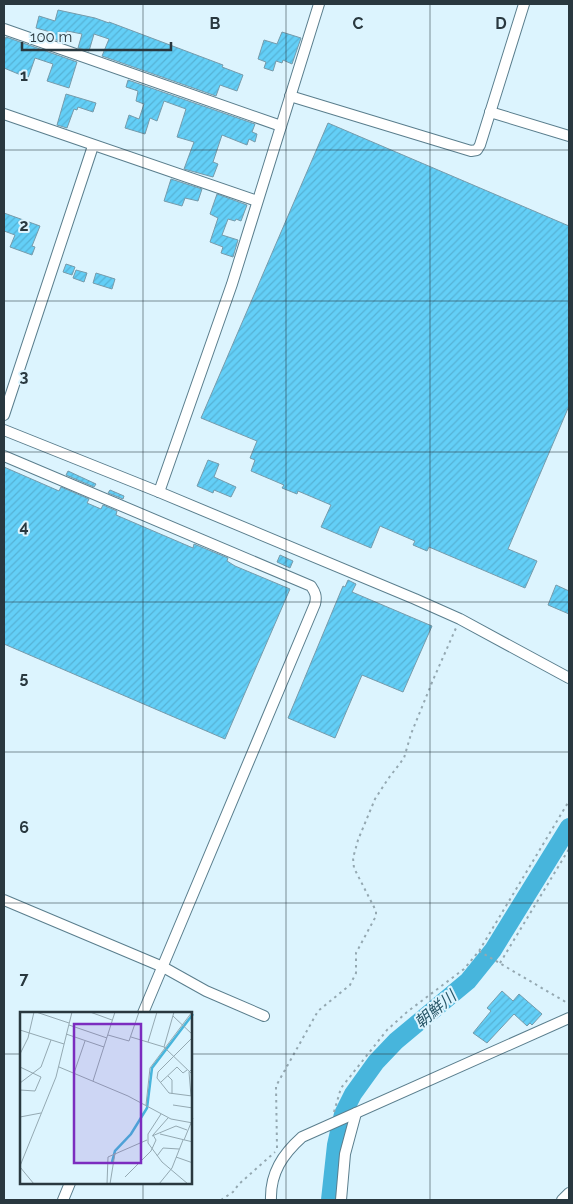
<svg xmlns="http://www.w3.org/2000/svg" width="573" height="1204" font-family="Raleway,'Noto Sans JP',sans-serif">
<defs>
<pattern id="building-hatch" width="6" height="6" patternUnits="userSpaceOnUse" patternTransform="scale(1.25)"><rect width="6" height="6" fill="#63cff7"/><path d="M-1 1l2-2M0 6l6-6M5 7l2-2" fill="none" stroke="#56b2d5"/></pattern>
</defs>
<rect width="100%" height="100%" fill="#dcf4fe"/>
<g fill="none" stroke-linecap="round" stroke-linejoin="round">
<!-- river -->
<polyline stroke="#47b5dc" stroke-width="18" points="330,1200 336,1145 343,1114 353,1094 376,1062 396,1041 468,981 493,950 569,827"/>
</g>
<!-- building -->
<g fill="url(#building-hatch)" stroke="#769bab">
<polygon points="58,10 95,18 109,23 109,22 223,65 222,67 243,75 237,91 220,85 216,96 102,56 109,39 94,34 89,51 78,48 82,34 67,31 63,42 53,39 54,33 36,28 39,16 55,21"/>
<polygon points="282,32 301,38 292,64 283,60 282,63 276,61 273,71 264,68 266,62 258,59 264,40 277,44"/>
<polygon points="6,37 77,62 69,88 47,81 53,64 35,58 28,78 4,68 4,39 5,39"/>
<polygon points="128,80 255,124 252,132 257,134 255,142 249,139 247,145 222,135 213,162 218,164 213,177 184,169 194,142 177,137 186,109 164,101 157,121 150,118 145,134 125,128 129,115 139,119 144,104 136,101 138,91 126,87"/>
<polygon points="66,94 96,103 93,112 78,107 77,110 74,109 67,128 57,125"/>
<polygon points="328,123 569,226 569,406 508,549 537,561 525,588 429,547 427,551 413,545 415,541 380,526 371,548 321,527 331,505 298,491 297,494 282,488 284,485 251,471 255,460 250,458 257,441 201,418"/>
<polygon points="171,179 202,189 198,201 185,198 182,206 164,201"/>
<polygon points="217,194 247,205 241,221 236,219 235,221 228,219 222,235 238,240 233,257 221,253 223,247 210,242 218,218 210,214"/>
<polygon points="4,213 40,226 32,246 35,247 32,255 10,247 15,235 4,231"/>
<polygon points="66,264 75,267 72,275 63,272"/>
<polygon points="76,270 87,273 84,282 73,278"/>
<polygon points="96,273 115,279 112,289 93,283"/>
<polygon points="208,460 219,464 214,477 236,487 231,497 214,490 213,493 197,486"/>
<polygon points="4,467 59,491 61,487 89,499 87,503 101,509 103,505 117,511 116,515 193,548 194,544 228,558 227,561 235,566 290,589 225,739 4,644"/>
<polygon points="68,471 96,484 94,487 66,475"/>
<polygon points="110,490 124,496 123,499 108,493"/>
<polygon points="280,555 293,561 290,568 277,562"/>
<polygon points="348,580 356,584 352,592 432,626 403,692 362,675 335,738 288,718 343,586 345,587"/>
<polygon points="556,585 569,591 569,614 548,605"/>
<polygon points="502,991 513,1001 519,994 542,1014 532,1025 530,1023 527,1026 514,1014 487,1043 473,1033 491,1011 487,1008"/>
</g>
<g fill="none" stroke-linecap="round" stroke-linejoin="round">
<defs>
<g id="minor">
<polyline points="4,29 281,126"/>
<polyline points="290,96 471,151 477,150 480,145 524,4"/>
<polyline points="490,112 569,136"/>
<polyline points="4,114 257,201"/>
<polyline points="4,415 93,146"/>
<polyline points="4,430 159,492 415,599 460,619 569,678"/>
<path d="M4,456L311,586C315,592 317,596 315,604L143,1013"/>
<polyline points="159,492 232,284 319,4"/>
<polyline points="4,900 163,967 206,991 264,1016"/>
<polyline points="63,1200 70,1183"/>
<path d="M271,1200C270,1173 283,1154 302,1137L569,1018"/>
<polyline points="341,1200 345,1154 356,1113"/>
<polyline points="562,1200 569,1193"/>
</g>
</defs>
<!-- minor casing -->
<use href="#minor" stroke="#5a7e8d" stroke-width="12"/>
<!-- path -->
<g stroke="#94a8b1" stroke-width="2" stroke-dasharray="2.5 4" stroke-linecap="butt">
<polyline points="479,951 569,1004"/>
<polyline points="500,963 569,849"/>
<polyline points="334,1112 341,1088 387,1030 407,1012 464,969 479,951 569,801"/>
<polyline points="277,1148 276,1086 318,1011 350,985 356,973 356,953 376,916 376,911 354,868 353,858 358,840 375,799 388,779 404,758 411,734 433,680 456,628"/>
<polyline points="221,1200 233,1192 239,1184 275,1152"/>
</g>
<!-- minor -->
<use href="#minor" stroke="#fff" stroke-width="10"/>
</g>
<!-- grid -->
<path fill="none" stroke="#29383f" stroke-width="1" stroke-opacity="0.55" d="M143,4V1013M286,4V1200M430,4V1200M4,150H569M4,301H569M4,452H569M4,602H569M4,752H569M4,903H569M4,1054H21M191,1054H569M143,1183V1200"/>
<g text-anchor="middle" stroke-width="4" stroke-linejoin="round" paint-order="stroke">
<!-- water labels -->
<g font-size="16" font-style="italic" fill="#295768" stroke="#dcf4fe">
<text transform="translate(435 1009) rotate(-40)" y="6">朝鮮川</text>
</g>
</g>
<!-- overview -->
<g transform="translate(20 1012)">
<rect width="172" height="172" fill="#dcf4fe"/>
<path fill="none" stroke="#47b5dc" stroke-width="2.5" d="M92,150L95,139L111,122L127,96L132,56L173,2"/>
<path fill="none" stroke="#94a9b2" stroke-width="1" d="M16,0L49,11M70,0L92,8M153,4L173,23M49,13L87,26M0,18L44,32M46,22L84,35M88,23L109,29L119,0M111,25L144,35L173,63M128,30L137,0M144,35L154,0M0,42L8,26L14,0M0,55L21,65L15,79L0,78M39,55L108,84L151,107L173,111M54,61L65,29M148,64L152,68V82M73,69L95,0M141,70L157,55L163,61L167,58M0,71L21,55L31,28M171,84L169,60L173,56M172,84L149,81L137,66L138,60L173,25M126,93L130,56L172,0M153,93L173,96M141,102L128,122V131L142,150L168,172M0,105L21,101M140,122L173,130M132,124L156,114L167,118M164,128L173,106M137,144L143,136L159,137M156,145L173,151M0,154L36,65L52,0M0,155L14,172M105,165L131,139L136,128L133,123L148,106M87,172L88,145L127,128M90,172L95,141M139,172L152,156L163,128"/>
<path fill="#7b2cbf" fill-opacity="0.15" stroke="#7b2cbf" stroke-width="2.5" d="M54,12H121V151H54Z"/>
<rect width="172" height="172" fill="none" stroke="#29383f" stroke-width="2.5"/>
</g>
<g font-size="16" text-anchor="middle" font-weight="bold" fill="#29383f" stroke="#dcf4fe" stroke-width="4" stroke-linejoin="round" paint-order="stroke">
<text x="215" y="29">B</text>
<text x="358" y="29">C</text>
<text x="501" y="29">D</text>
<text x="24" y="81">1</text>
<text x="24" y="231">2</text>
<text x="24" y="382">3</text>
<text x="24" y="532">4</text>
<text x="24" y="683">5</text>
<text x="24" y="833">6</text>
<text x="24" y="984">7</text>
</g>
<!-- border -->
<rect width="573" height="1204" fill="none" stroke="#29383f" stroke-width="10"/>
<!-- scale -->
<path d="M22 42v8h149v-8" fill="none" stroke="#29383f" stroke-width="2.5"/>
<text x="30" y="42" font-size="15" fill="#29383f" stroke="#dcf4fe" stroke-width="4" paint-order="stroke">100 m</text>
</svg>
